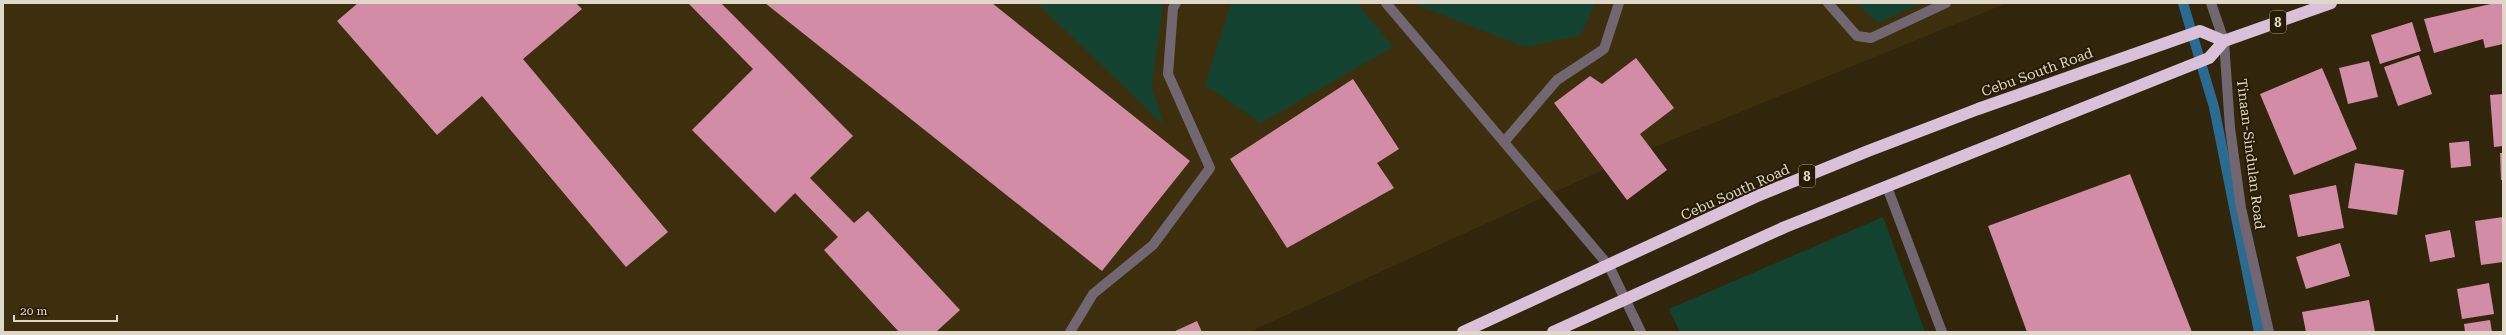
<svg xmlns="http://www.w3.org/2000/svg" width="2506" height="335" font-family="'Roboto Serif',serif">
<rect width="100%" height="100%" fill="#31260c"/>
<!-- built -->
<polygon fill="#3d2f0d" points="3,3 2007,3 1640,153 1249,332 3,332"/>
<!-- green -->
<g fill="#134330">
<polygon points="1037,3 1163,3 1152,87 1164,125"/>
<polygon points="1231,3 1357,3 1393,47 1261,123 1205,85"/>
<polygon points="1412,3 1595,3 1581,35 1525,47"/>
<polygon points="1857,3 1921,3 1878,23"/>
<polygon points="1883,217 1925,332 1680,332 1669,309"/>
</g>
<g fill="none" stroke-linecap="round" stroke-linejoin="round">
<!-- stream -->
<polyline stroke="#296b91" stroke-width="10" points="2183,3 2214,107 2259,332"/>
</g>
<!-- building -->
<g fill="#d28ca5">
<polygon points="358,3 576,3 582,9 523,59 668,232 626,267 482,96 437,135 337,21"/>
<polygon points="688,3 721,3 853,136 810,178 854,223 868,211 960,310 936,332 899,332 824,250 838,237 795,193 775,213 692,130 753,69"/>
<polygon points="765,3 992,3 1190,161 1102,271"/>
<polygon points="2495,3 2503,3 2503,44 2485,48 2483,39 2434,53 2424,19"/>
<polygon points="2412,22 2421,51 2380,64 2371,35"/>
<polygon points="2419,55 2432,94 2398,106 2384,67"/>
<polygon points="1636,58 1674,108 1640,134 1667,170 1627,200 1554,103 1590,76 1602,84"/>
<polygon points="2369,61 2378,97 2348,104 2339,68"/>
<polygon points="2322,68 2357,149 2294,175 2260,94"/>
<polygon points="1353,79 1399,149 1377,163 1394,188 1287,248 1230,159"/>
<polygon points="2503,94 2503,146 2494,147 2490,95"/>
<polygon points="2469,141 2471,166 2451,168 2449,143"/>
<polygon points="2500,153 2503,153 2503,180 2501,180"/>
<polygon points="2355,163 2404,170 2397,215 2348,208"/>
<polygon points="2130,174 2192,332 2027,332 1988,226"/>
<polygon points="2336,185 2344,228 2298,237 2289,195"/>
<polygon points="2503,217 2503,262 2481,265 2475,221"/>
<polygon points="2450,230 2455,257 2430,262 2425,235"/>
<polygon points="2340,243 2350,276 2306,289 2296,257"/>
<polygon points="2489,283 2494,314 2462,319 2457,289"/>
<polygon points="2369,300 2375,332 2306,332 2302,312"/>
<polygon points="2490,320 2492,332 2465,332 2464,324"/>
<polygon points="1197,321 1202,332 1173,332"/>
</g>
<g fill="none" stroke-linecap="round" stroke-linejoin="round">
<!-- minor -->
<g stroke="#726771" stroke-width="10">
<polyline points="1386,3 1609,266 1641,332"/>
<polyline points="1828,3 1857,36 1871,38 1946,3"/>
<polyline points="2211,3 2224,41 2230,128 2241,208 2269,332"/>
<polyline points="1504,142 1557,80 1604,49 1619,3"/>
<polyline points="1887,187 1942,332"/>
<polyline points="1070,332 1093,294 1153,245 1210,168 1168,74 1173,8 1176,3"/>
</g>
<!-- highway -->
<g stroke="#dac1d9" stroke-width="12">
<polyline points="1463,332 1755,197 1868,151 1978,109 2200,31 2224,41"/>
<polyline points="1553,332 1785,227 2209,58 2224,41 2331,3"/>
</g>
</g>
<g text-anchor="middle" stroke-width="4" stroke-linejoin="round" paint-order="stroke">
<!-- shield labels -->
<g fill="#271c03" stroke="#a8a08e" stroke-width="1">
<rect x="2270" y="11" width="16" height="22" rx="3"/>
<rect x="1799" y="165" width="16" height="22" rx="3"/>
</g>
<g font-size="13" font-weight="bold" fill="#dfd8c9">
<text x="2278" y="27">8</text>
<text x="1807" y="181">8</text>
</g>
<!-- street labels -->
<g font-size="14" fill="#dfd8c9" stroke="#271c03">
<text transform="translate(2037 72) rotate(-20)" y="5">Cebu South Road</text>
<text transform="translate(2251 154) rotate(83)" y="5">Tinaan-Sindulan Road</text>
<text transform="translate(1735 192) rotate(-24)" y="5">Cebu South Road</text>
</g>
</g>
<!-- border -->
<rect width="2506" height="335" fill="none" stroke="#dfd8c9" stroke-width="8"/>
<!-- scale -->
<path d="M14 315v6h103v-6" fill="none" stroke="#dfd8c9" stroke-width="2"/>
<text x="20" y="315" font-size="12" fill="#dfd8c9" stroke="#271c03" stroke-width="3" paint-order="stroke">20 m</text>
</svg>
